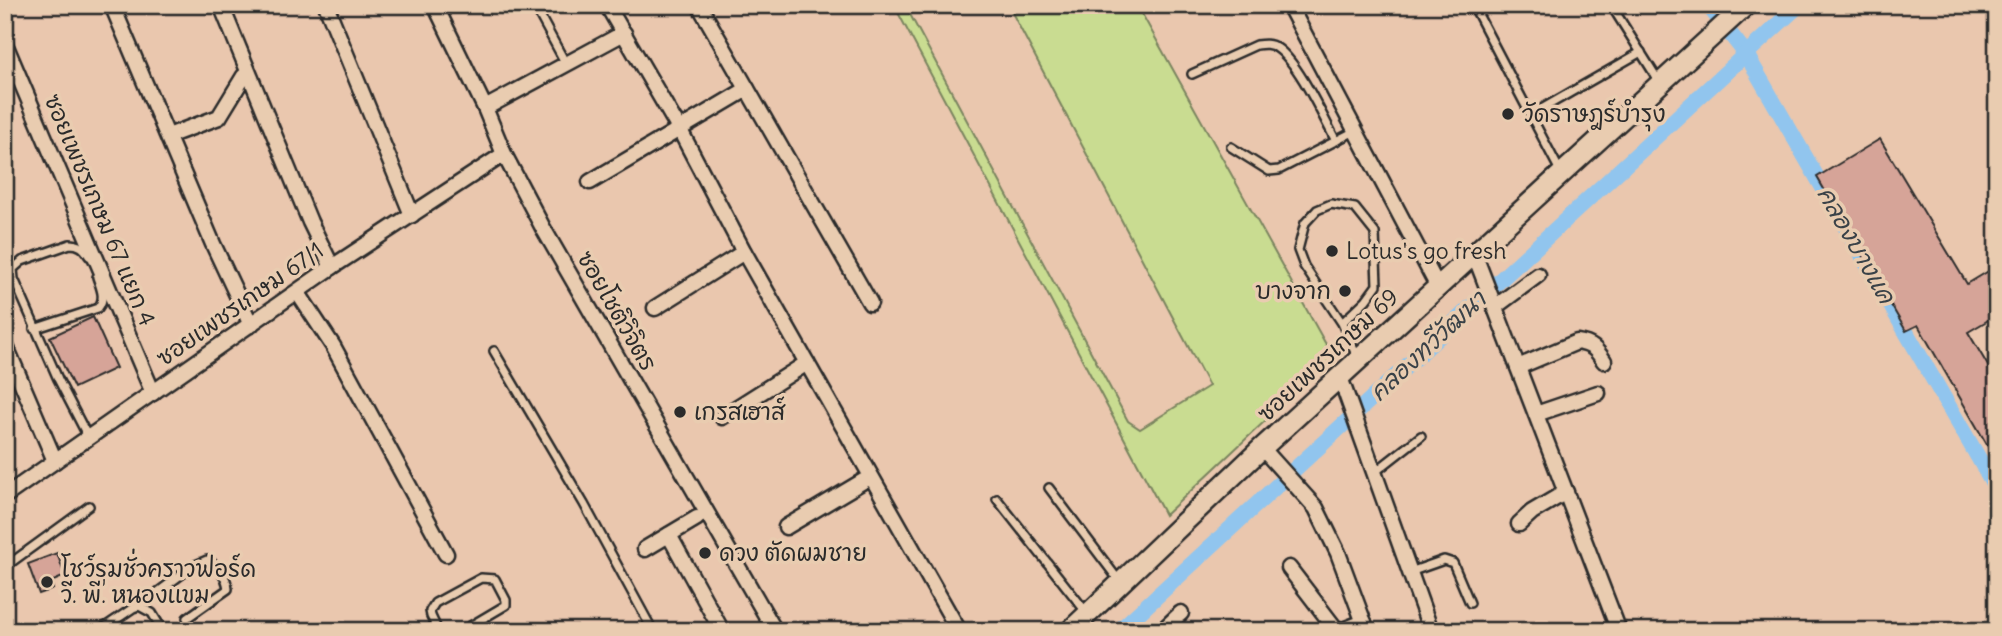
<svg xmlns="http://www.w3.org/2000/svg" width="2002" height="636" font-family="Delius,'Playpen Sans Thai',sans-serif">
<rect width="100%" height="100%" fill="#eac7ae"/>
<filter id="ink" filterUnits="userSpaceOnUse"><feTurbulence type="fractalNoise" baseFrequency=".0143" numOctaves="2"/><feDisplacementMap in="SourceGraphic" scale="14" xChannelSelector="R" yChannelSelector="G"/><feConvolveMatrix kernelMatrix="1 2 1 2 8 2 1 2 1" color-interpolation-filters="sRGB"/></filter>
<g filter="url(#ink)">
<!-- green -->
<polygon fill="#c9dc91" stroke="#7a845e" stroke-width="2" points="894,5 905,5 1128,421 1140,429 1209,386 1008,5 1137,5 1333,357 1165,515"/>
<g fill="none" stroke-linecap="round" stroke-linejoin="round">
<!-- canal -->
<g stroke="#91c5ee" stroke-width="16">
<polyline points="1708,5 1746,54 1997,490"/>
<polyline points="1119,631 1799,5"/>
</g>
</g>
<!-- building -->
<g fill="#d6a498" stroke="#2b2b2b" stroke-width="2">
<polygon points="1880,139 1967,284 1997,266 1997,315 1968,332 1997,381 1997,462 1918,325 1906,331 1817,177"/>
<polygon points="93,317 116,368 74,388 50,337"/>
<polygon points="57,553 65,576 51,582 53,589 39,594 28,564"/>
</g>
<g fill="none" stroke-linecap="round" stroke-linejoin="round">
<defs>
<g id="lane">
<polyline points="534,5 566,64"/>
<polyline points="1473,5 1561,173"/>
<polyline points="1611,5 1660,83"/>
<path d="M1192,74L1256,45C1263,44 1270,43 1277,48C1298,62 1323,117 1336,141"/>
<polyline points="1531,115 1641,52"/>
<polyline points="1231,147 1269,171 1279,170 1355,131"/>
<polyline points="1342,323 1366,300 1377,285 1375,233 1355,208 1331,204 1317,210 1305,223 1298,250 1304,266 1342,323 1358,359"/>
<path d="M34,329L98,308C106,298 101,289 97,277"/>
<polyline points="494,351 584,504 653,631"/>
<path d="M88,437L58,379L14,279L13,269L22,261L70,244C80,244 84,248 89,256"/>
<polyline points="1375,472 1421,436"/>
<polyline points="1049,488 1120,582"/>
<polyline points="997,499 1087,613"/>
<polyline points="5,567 89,506"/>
<polyline points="1410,572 1444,560 1453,563 1470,603"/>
<path d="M139,606L193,566L207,560C218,565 227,577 228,589L187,618"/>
<polyline points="99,631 133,608 139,606 152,613 163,631"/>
<polyline points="438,631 431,616 430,611 435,603 481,578 495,579 506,600 506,605 462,631"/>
</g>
<g id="street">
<polyline points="112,5 213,244 251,325"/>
<polyline points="221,5 310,222 332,267"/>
<polyline points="326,5 412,215"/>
<polyline points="435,5 485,108 504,154 543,228 775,631"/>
<polyline points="607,5 682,134 744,252 959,631"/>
<polyline points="699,5 870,303"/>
<polyline points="1289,5 1438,287"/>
<polyline points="5,44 153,393"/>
<polyline points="485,108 624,33"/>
<polyline points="168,136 219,117 244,76"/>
<polyline points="590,182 747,89"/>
<polyline points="1474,253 1619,631"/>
<polyline points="298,293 333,346 446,554"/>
<polyline points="1495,307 1538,275"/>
<polyline points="655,308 744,252"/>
<polyline points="5,344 55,461"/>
<path d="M1518,367L1577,342C1592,344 1596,349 1604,361"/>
<polyline points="1340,377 1431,631"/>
<polyline points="1536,414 1598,393"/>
<polyline points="722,417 807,363"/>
<polyline points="1262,448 1316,508 1338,553 1367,631"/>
<polyline points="5,496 332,267 504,154"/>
<polyline points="1519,524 1532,512 1566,492"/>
<polyline points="786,527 870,477"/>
<polyline points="669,535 722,631"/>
<polyline points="645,549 697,518"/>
<polyline points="1289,568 1335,628 1343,630 1364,622"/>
<polyline points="1162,631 1181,613"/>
</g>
<polyline id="secondary" points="1070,631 1262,448 1746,5"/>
</defs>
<!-- lane casing -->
<use href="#lane" stroke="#2b2b2b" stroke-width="12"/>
<!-- street casing -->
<use href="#street" stroke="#2b2b2b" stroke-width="19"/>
<!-- secondary casing -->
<use href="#secondary" stroke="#2b2b2b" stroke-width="24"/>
<!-- lane -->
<use href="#lane" stroke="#e9ccb0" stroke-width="7"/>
<!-- street -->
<use href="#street" stroke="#e9ccb0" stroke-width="14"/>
<!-- secondary -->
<use href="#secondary" stroke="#e9ccb0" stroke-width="19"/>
</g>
</g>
<!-- markers -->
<g fill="#2b2b2b" stroke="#e9ccb0" stroke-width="2.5">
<circle cx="1508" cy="114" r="7"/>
<circle cx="1332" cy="251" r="7"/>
<circle cx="1345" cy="291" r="7"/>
<circle cx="680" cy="412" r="7"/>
<circle cx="705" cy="553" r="7"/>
<circle cx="47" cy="582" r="7"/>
</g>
<g text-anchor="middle" stroke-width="7" stroke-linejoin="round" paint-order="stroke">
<!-- poi labels -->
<g font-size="23" fill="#2b2b2b" stroke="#e9ccb0" text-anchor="start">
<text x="1522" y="122">วัดราษฎร์บำรุง</text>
<text x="1346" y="259">Lotus's go fresh</text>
<text x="1331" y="299" text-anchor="end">บางจาก</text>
<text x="694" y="420">เกรสเฮาส์</text>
<text x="719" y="561">ดวง ตัดผมชาย</text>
<text x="61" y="577">โชว์รูมชั่วคราวฟอร์ด<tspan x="61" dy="26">วี. พี. หนองแขม</tspan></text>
</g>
<!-- street labels -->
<g font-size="23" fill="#2b2b2b" stroke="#e9ccb0">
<text transform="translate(100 210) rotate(67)" y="8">ซอยเพชรเกษม 67 แยก 4</text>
<text transform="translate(240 304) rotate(-35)" y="8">ซอยเพชรเกษม 67/1</text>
<text transform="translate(617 311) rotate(60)" y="8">ซอยโชติวิจิตร</text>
<text transform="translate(1328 355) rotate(-43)" y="8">ซอยเพชรเกษม 69</text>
</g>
<!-- water labels -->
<g font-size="24" font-style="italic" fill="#3a4248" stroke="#e9ccb0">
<text transform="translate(1856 245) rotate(60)" y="8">คลองบางแค</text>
<text transform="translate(1428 346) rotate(-43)" y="8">คลองทวีวัฒนา</text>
</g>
</g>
<!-- margin -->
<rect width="2002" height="636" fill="none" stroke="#e9ccb0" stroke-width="28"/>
<rect x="14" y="14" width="1974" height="608" fill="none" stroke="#2b2b2b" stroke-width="2.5" filter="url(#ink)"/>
</svg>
